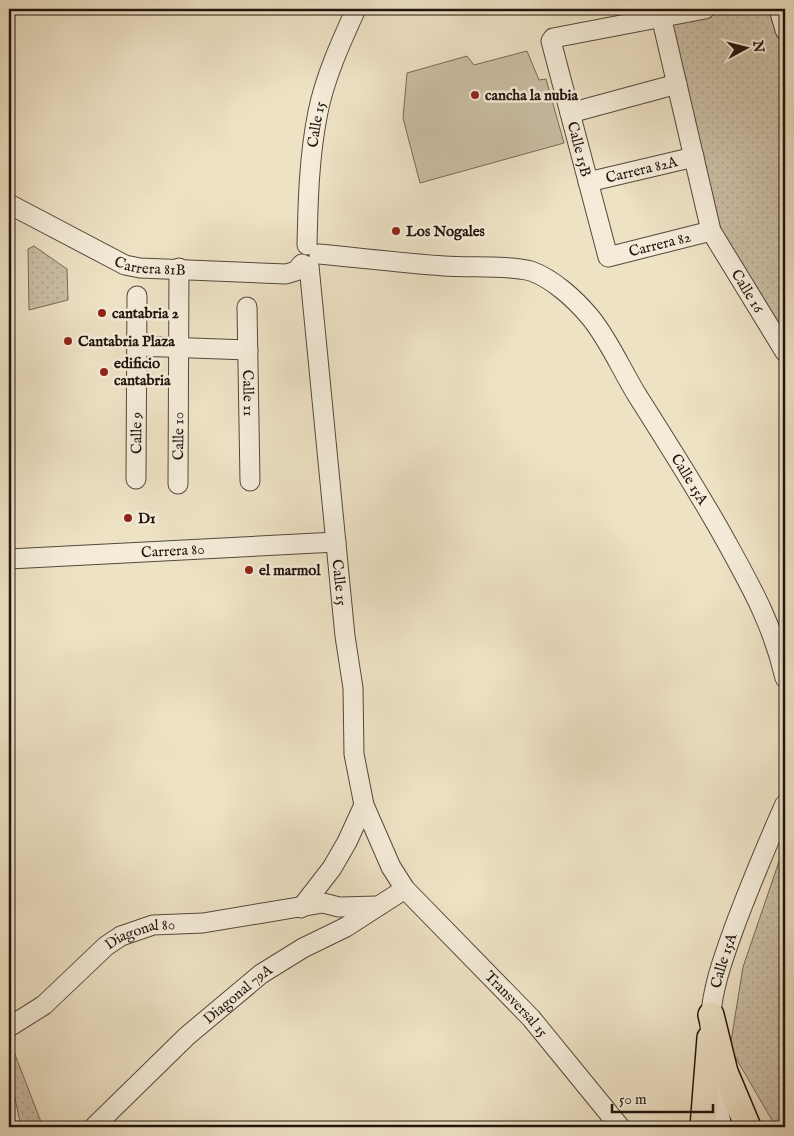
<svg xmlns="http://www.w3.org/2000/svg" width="794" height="1136" font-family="'IM FELL English',serif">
<defs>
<pattern id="grass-dots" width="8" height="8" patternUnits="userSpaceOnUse" patternTransform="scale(1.25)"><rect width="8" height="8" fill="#cbbfa6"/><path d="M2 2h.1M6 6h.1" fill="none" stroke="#aea38e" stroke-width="1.8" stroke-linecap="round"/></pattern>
</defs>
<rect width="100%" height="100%" fill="#eee2c5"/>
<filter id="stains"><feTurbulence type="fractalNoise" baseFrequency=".004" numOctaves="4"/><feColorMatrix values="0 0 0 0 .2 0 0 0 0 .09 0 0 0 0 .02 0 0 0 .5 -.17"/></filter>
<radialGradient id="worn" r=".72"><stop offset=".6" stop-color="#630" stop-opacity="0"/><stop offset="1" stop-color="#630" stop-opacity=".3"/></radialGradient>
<!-- grass -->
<g fill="url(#grass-dots)" stroke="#766a5a">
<polygon points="705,9 779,9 785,30 785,352 711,231 661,16"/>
<polygon points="34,246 67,269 68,300 29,310 28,249"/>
<polygon points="785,844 785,1127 776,1127 730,1048 743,967"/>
<polygon points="9,1039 43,1127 21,1127 9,1070"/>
</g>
<!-- garden -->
<polygon fill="#cbbfa6" stroke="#766a5a" points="527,51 539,80 546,79 564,143 420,183 403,118 407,73 467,56 474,65"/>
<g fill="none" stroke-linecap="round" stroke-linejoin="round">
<defs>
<g id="minor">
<path id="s1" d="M705,9L553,38L551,41L608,257L711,231"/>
<polyline points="779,9 785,30"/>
<path id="s2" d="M661,16L711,231L785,352"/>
<polyline points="570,113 677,84"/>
<path id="s3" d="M588,182L694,157"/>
<path id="s4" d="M9,204L125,265L140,268L286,274L296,271L302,264"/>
<path id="s5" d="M307,245C308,201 309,156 318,112C325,77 341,42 356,9"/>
<path id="s6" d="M319,254C361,258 402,263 444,266C467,268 510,265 531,271C553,279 575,299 590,317C609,340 621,369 637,395C668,444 699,492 727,543C753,590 773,626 785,678"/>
<path id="s7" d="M309,266L345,636L353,688L354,754L364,805L391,867L405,889L531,1018L620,1127"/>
<path id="s8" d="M247,307L250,481"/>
<polyline points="137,346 248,350"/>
<path id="s9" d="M136,479L137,296"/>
<path id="s10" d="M178,484L179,268"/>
<path id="s11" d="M9,559L336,542"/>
<polyline points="301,908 332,868 347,842 364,805"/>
<path id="s12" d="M9,1027L44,1005L106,946L121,936L153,925L203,923L323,903L339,907L378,906"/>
<path id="s13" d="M710,1027C711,989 724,956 737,920C752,881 768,842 785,804"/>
<polyline points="713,1082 722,1127"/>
<path id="s14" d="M94,1127L187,1036L261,974L303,948L346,927L405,889"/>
</g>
<g id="major">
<polyline points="711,1015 725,1072 748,1127"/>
<polyline points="703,1127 710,1038"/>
</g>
</defs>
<!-- minor casing -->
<use href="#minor" stroke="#54483c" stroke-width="21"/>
<!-- major casing -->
<use href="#major" stroke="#20140e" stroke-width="28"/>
<!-- minor -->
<use href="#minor" stroke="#f4ecd9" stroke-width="19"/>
<!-- major -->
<use href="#major" stroke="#eee2c5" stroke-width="25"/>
</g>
<!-- markers -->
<g fill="#8f2418" stroke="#f4ecd9" stroke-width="2">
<circle cx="475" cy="95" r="5"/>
<circle cx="396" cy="231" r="5"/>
<circle cx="102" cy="313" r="5"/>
<circle cx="68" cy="341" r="5"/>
<circle cx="104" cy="372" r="5"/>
<circle cx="128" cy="518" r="5"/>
<circle cx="249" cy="570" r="5"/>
</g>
<g text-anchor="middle" stroke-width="5" stroke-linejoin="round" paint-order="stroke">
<!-- poi labels -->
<g font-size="15" font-weight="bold" fill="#20140e" stroke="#f4ecd9" text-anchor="start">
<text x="485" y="100">cancha la nubia</text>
<text x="406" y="236">Los Nogales</text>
<text x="112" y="318">cantabria 2</text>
<text x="78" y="346">Cantabria Plaza</text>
<text x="114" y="368">edificio<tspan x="114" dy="17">cantabria</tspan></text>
<text x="138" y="523">D1</text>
<text x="259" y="575">el marmol</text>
</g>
<!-- street labels -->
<g font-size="15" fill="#20140e" stroke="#f4ecd9">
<text dy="5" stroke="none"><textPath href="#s5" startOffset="121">Calle 15</textPath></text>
<text dy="5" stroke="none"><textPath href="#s1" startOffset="270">Calle 15B</textPath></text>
<text dy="5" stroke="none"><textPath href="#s3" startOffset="55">Carrera 82A</textPath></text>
<text dy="5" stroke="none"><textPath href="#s1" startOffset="435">Carrera 82</textPath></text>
<text dy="5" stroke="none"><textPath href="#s4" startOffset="156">Carrera 81B</textPath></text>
<text dy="5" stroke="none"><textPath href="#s2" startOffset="291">Calle 16</textPath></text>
<text dy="5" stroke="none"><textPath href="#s8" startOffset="86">Calle 11</textPath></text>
<text dy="5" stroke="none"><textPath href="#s9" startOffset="46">Calle 9</textPath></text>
<text dy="5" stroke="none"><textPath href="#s10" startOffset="48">Calle 10</textPath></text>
<text dy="5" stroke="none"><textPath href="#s6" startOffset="479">Calle 15A</textPath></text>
<text dy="5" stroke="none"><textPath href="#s11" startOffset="164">Carrera 80</textPath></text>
<text dy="5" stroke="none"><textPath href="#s7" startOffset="318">Calle 15</textPath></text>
<text dy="5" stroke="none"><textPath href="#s12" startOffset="164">Diagonal 80</textPath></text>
<text dy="5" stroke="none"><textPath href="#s13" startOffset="68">Calle 15A</textPath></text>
<text dy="5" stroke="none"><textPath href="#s14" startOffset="196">Diagonal 79A</textPath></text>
<text dy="5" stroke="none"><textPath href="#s7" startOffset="796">Transversal 15</textPath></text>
</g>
</g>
<!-- margin -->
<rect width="794" height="1136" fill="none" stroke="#eee2c5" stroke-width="30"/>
<rect x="10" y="10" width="774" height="1116" fill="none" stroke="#20140e" stroke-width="2.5"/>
<rect x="15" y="15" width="764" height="1106" fill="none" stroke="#20140e"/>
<!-- north arrow -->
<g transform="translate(746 48) rotate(83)" stroke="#f4ecd9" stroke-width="4" paint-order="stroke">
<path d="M0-4L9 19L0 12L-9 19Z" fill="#20140e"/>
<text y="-8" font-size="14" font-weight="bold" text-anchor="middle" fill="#20140e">N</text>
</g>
<!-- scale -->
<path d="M612 1104v8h101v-8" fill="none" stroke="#20140e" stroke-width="2.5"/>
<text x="619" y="1104" font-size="15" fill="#20140e" stroke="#f4ecd9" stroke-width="4" paint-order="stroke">50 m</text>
<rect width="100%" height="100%" filter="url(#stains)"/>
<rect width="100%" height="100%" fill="url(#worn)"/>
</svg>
